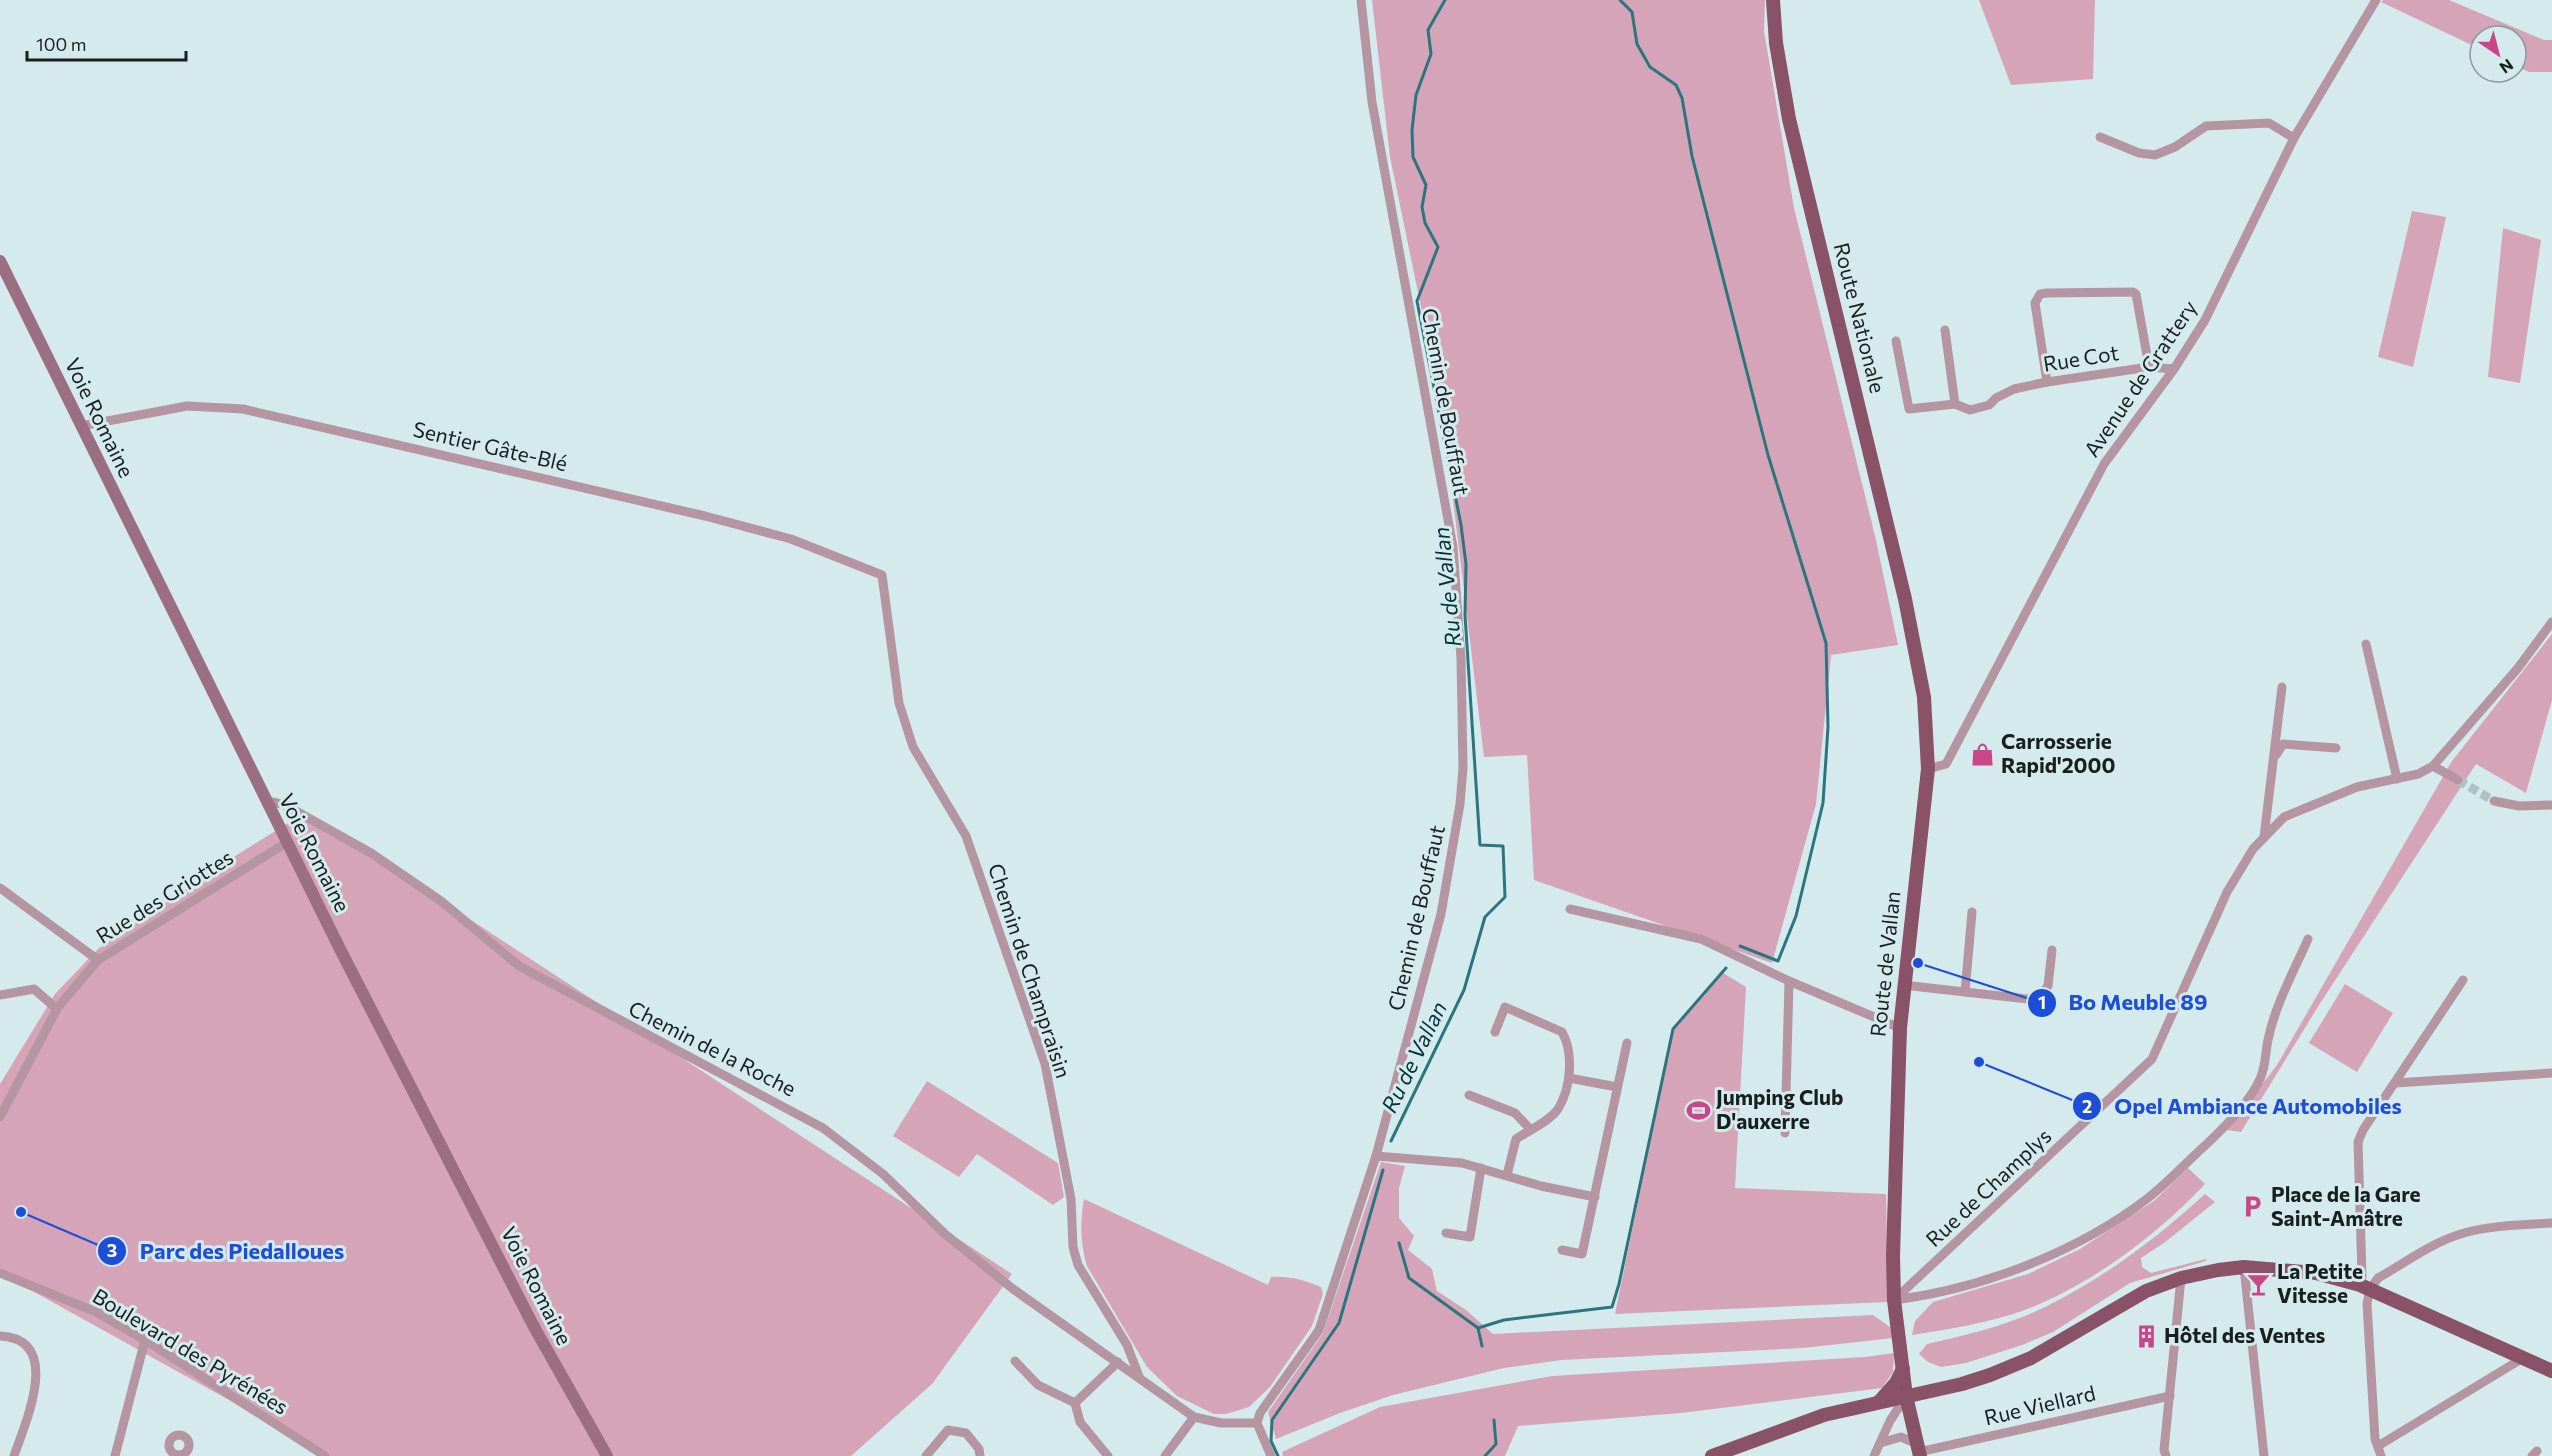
<svg xmlns="http://www.w3.org/2000/svg" width="2552" height="1456" font-family="Commissioner,sans-serif">
<rect width="100%" height="100%" fill="#d5eaed"/>
<!-- green -->
<g fill="#d5a4b8">
<polygon points="1372,0 1765,0 1764,31 1794,208 1876,540 1898,645 1831,655 1816,804 1772,963 1534,880 1527,755 1484,757 1442,408 1390,157"/>
<polygon points="1979,0 2095,0 2093,79 2011,85"/>
<polygon points="2383,0 2449,0 2544,40 2552,40 2552,72 2529,72 2516,66 2516,36 2480,36 2480,49 2381,2"/>
<polygon points="2412,211 2446,217 2413,367 2378,357"/>
<polygon points="2503,228 2541,240 2520,383 2488,377"/>
<polygon points="2552,634 2552,700 2526,793 2476,764 2319,1005 2241,1132 2227,1130 2277,1065 2452,761"/>
<polygon points="306,812 1012,1274 932,1384 851,1456 330,1456 0,1273 0,1084 55,994 98,949 216,868"/>
<polygon points="1723,973 1746,987 1735,1188 1886,1194 1888,1302 1615,1314 1673,1031"/>
<polygon points="2345,984 2393,1013 2357,1072 2309,1043"/>
<polygon points="927,1081 1058,1163 1064,1197 1053,1205 977,1154 959,1177 893,1136"/>
<polygon points="1381,1162 1405,1166 1399,1188 1399,1218 1414,1236 1408,1250 1432,1269 1437,1291 1466,1310 1493,1334 1873,1315 1890,1327 1893,1338 1803,1348 1561,1360 1504,1368 1393,1395 1340,1413 1276,1439 1268,1412 1323,1333"/>
<path d="M2188,1168L2205,1184C2156,1236 2092,1284 2025,1310C1989,1323 1949,1329 1912,1335L1915,1321L1933,1302L2028,1274L2080,1249L2155,1200Z"/>
<path d="M2205,1194L2215,1202L2164,1243L2141,1258L2142,1267L2151,1273L2206,1259V1261L2130,1283L2053,1332L2022,1345L1966,1363L1941,1367L1928,1362L1919,1354L1927,1344C1966,1335 2009,1325 2045,1307C2104,1278 2157,1238 2205,1194Z"/>
<path d="M1084,1199L1268,1285L1271,1277C1290,1276 1304,1280 1321,1287L1323,1294L1312,1326L1270,1387L1249,1407L1226,1414H1214L1177,1396L1147,1367L1087,1266C1080,1243 1080,1222 1084,1199Z"/>
<polygon points="1894,1353 1893,1372 1882,1388 1681,1413 1518,1426 1505,1456 1283,1456 1282,1452 1380,1407 1552,1376 1865,1357"/>
</g>
<g fill="none" stroke-linecap="round" stroke-linejoin="round">
<!-- stream -->
<g stroke="#2a757e" stroke-width="3">
<polyline points="1620,0 1632,12 1637,44 1650,67 1676,85 1682,98 1692,156 1768,455 1826,643 1828,727 1823,803 1796,916 1778,961 1740,946"/>
<polyline points="1391,1141 1464,990 1485,917 1505,897 1503,846 1480,845 1465,615 1466,564 1461,525 1417,301 1438,247 1425,223 1422,207 1426,185 1413,157 1412,130 1416,95 1431,54 1428,30 1445,0"/>
<polyline points="1399,1243 1409,1278 1478,1328 1482,1346"/>
<polyline points="1478,1328 1504,1320 1612,1307 1619,1284 1673,1029 1726,968"/>
<polyline points="1278,1456 1271,1441 1272,1420 1339,1323 1383,1170"/>
<polyline points="1485,1456 1496,1444 1494,1420"/>
</g>
<!-- minor-tunnel -->
<polyline stroke="#afc1c4" stroke-width="9" stroke-dasharray="9 4.5" stroke-linecap="butt" points="2458,780 2494,801"/>
<!-- minor -->
<g stroke="#b595a1" stroke-width="9">
<polyline points="2100,137 2139,153 2155,155 2175,147 2206,126 2269,123 2294,138"/>
<polyline points="1945,330 1955,404"/>
<polyline points="1896,341 1909,409 1955,404 1970,410 1989,405 1996,398 2014,389 2047,382 2149,367 2174,369"/>
<polyline points="2047,382 2035,303 2040,294 2047,293 2133,292 2136,294 2149,367"/>
<polyline points="81,426 187,406 243,409 705,516 791,539 882,575 899,703 913,747 966,836 1045,1064 1071,1199 1073,1247 1078,1265 1127,1345 1140,1379"/>
<polyline points="2366,644 2397,779"/>
<polyline points="2276,755 2283,744 2336,748"/>
<polyline points="2433,766 2458,780"/>
<polyline points="1928,769 1946,764 2104,464 2174,369 2205,320 2294,138 2376,0"/>
<polyline points="2494,801 2519,806 2552,805"/>
<polyline points="267,804 274,802 287,806 371,853 441,901 519,966 823,1128 883,1174 945,1234 1013,1289 1194,1417 1221,1423 1257,1423"/>
<polyline points="2264,837 2282,687"/>
<polyline points="0,888 98,960"/>
<polyline points="1570,909 1701,939 1789,981 1900,1028"/>
<polyline points="1903,985 2036,1000 2048,986 2052,950"/>
<polyline points="1965,992 1972,912"/>
<polyline points="0,995 34,989 57,1009"/>
<path d="M1495,1032L1505,1007L1562,1032C1574,1053 1571,1088 1558,1109C1550,1121 1528,1131 1516,1139L1507,1175"/>
<polyline points="1569,1078 1617,1087"/>
<polyline points="2395,1083 2552,1073"/>
<polyline points="1469,1095 1515,1113 1530,1129"/>
<polyline points="0,1117 58,1007 98,960 286,843"/>
<polyline points="1785,1133 1789,981"/>
<polyline points="1376,1156 1462,1163 1541,1186 1595,1197"/>
<polyline points="1446,1233 1470,1237 1481,1168"/>
<polyline points="1562,1250 1582,1254 1627,1043"/>
<polyline points="2244,1267 2264,1456"/>
<polyline points="0,1273 96,1312 145,1340 325,1456"/>
<polyline points="2360,1285 2362,1276 2358,1142 2363,1130 2463,980"/>
<polyline points="1894,1300 2152,1059 2227,892 2253,849 2284,817 2357,787 2418,774 2433,766 2518,668 2552,622"/>
<path d="M1894,1300C1981,1289 2078,1252 2148,1198C2166,1184 2182,1167 2198,1152C2219,1133 2249,1104 2260,1079C2266,1066 2265,1054 2268,1040C2275,1005 2294,971 2308,939"/>
<path d="M0,1336C64,1339 25,1423 14,1456"/>
<polyline points="1015,1361 1038,1385 1075,1403"/>
<circle cx="179" cy="1445" r="10"/>
<polyline points="1880,1443 1901,1437 1913,1442 1917,1441"/>
<polyline points="2378,1446 2523,1358"/>
<polyline points="1919,1452 2170,1396"/>
<polyline points="115,1456 145,1340"/>
<polyline points="926,1456 948,1430 966,1433 979,1449 980,1456"/>
<polyline points="1108,1456 1080,1422 1075,1403 1118,1362"/>
<polyline points="1165,1456 1194,1417"/>
<polyline points="1271,1456 1257,1423 1260,1413 1319,1330 1376,1156 1441,914 1460,804 1463,768 1461,659 1453,547 1372,102 1361,0"/>
<polyline points="1874,1456 1890,1421 1906,1396"/>
<polyline points="2166,1456 2164,1450 2181,1278"/>
<path d="M2381,1456L2375,1439L2367,1304C2369,1293 2371,1287 2378,1278C2405,1263 2434,1241 2464,1233C2492,1225 2523,1225 2552,1223"/>
<polyline points="2532,1456 2537,1451"/>
</g>
<!-- secondary -->
<polyline stroke="#9c6e81" stroke-width="12" points="0,261 340,949 533,1325 607,1456"/>
<!-- primary -->
<g stroke="#895269" stroke-width="14">
<polyline points="1773,0 1776,43 1789,119 1905,599 1924,697 1928,769 1900,1028 1893,1256 1894,1300 1906,1396 1920,1456"/>
<polyline points="1879,1402 1896,1383 1903,1369"/>
<polyline points="1712,1456 1824,1415 1962,1384 1990,1375 2031,1358 2146,1291 2181,1278 2218,1270 2244,1267 2316,1273 2360,1285 2552,1371"/>
</g>
</g>
<!-- icons -->
<defs>
<symbol id="shop-bare" viewBox="-9 -9 18 18"><path d="M-5-2.5h2.3a2.7 3.5 0 0 1 5.4 0H5L5.5 6h-11ZM-1.5-2.5h3a1.5 2.3 0 0 0-3 0Z" fill="#cb4688" stroke="#d5eaed" stroke-width="2.5" paint-order="stroke"/></symbol>
<symbol id="stadium-bare" viewBox="-9 -9 18 18"><path d="M0-5a6.5 5 0 1 0 0 10a6.5 5 0 1 0 0-10ZM-3.5-1.8h7v3.6h-7Z" fill="#cb4688" stroke="#d5eaed" stroke-width="2.5" paint-order="stroke"/></symbol>
<symbol id="parking-bare" viewBox="-9 -9 18 18"><path d="M-3.5-5.5H1a3.5 3.5 0 0 1 0 7H-1V5.5H-3.5ZM-1-3.4V-.6H.8a1.4 1.4 0 0 0 0-2.8Z" fill="#cb4688" stroke="#d5eaed" stroke-width="2.5" paint-order="stroke"/></symbol>
<symbol id="bar-bare" viewBox="-9 -9 18 18"><path d="M-6-5H6L.8 .8V4.5H3.5V6h-7V4.5H-.8V.8Z" fill="#cb4688" stroke="#d5eaed" stroke-width="2.5" paint-order="stroke"/></symbol>
<symbol id="building-bare" viewBox="-9 -9 18 18"><path d="M-4-6H4V6H1V3H-1V6H-4ZM-2.5-4.3h1.7v1.8h-1.7ZM.8-4.3h1.7v1.8H.8ZM-2.5-1h1.7V.8h-1.7ZM.8-1h1.7V.8H.8Z" fill="#cb4688" stroke="#d5eaed" stroke-width="2.5" paint-order="stroke"/></symbol>
</defs>
<g fill-rule="evenodd">
<use href="#shop-bare" x="1966" y="738" width="33" height="33"/>
<use href="#stadium-bare" x="1682" y="1094" width="33" height="33"/>
<use href="#parking-bare" x="2236" y="1190" width="33" height="33"/>
<use href="#bar-bare" x="2242" y="1268" width="33" height="33"/>
<use href="#building-bare" x="2130" y="1320" width="33" height="33"/>
</g>
<g text-anchor="middle" stroke-width="6" stroke-linejoin="round" paint-order="stroke">
<!-- street labels -->
<g font-size="21" fill="#181f20" stroke="#d5eaed">
<text transform="translate(1859 318) rotate(76)" y="7">Route Nationale</text>
<text transform="translate(2081 359) rotate(-9)" y="7">Rue Cot</text>
<text transform="translate(2141 379) rotate(-56)" y="7">Avenue de Grattery</text>
<text transform="translate(1445 402) rotate(80)" y="7">Chemin de Bouffaut</text>
<text transform="translate(99 418) rotate(64)" y="7">Voie Romaine</text>
<text transform="translate(490 447) rotate(13)" y="7">Sentier Gâte-Blé</text>
<text transform="translate(314 853) rotate(63)" y="7">Voie Romaine</text>
<text transform="translate(165 897) rotate(-32)" y="7">Rue des Griottes</text>
<text transform="translate(1417 918) rotate(-77)" y="7">Chemin de Bouffaut</text>
<text transform="translate(1886 964) rotate(-84)" y="7">Route de Vallan</text>
<text transform="translate(1029 971) rotate(72)" y="7">Chemin de Champraisin</text>
<text transform="translate(712 1049) rotate(27)" y="7">Chemin de la Roche</text>
<text transform="translate(1989 1188) rotate(-43)" y="7">Rue de Champlys</text>
<text transform="translate(536 1286) rotate(63)" y="7">Voie Romaine</text>
<text transform="translate(190 1352) rotate(31)" y="7">Boulevard des Pyrénées</text>
<text transform="translate(2040 1406) rotate(-13)" y="7">Rue Viellard</text>
</g>
<!-- poi labels -->
<g font-size="21" font-weight="bold" fill="#181f20" stroke="#d5eaed" text-anchor="start">
<text x="2001" y="749">Carrosserie<tspan x="2001" dy="24">Rapid'2000</tspan></text>
<text x="1716" y="1105">Jumping Club<tspan x="1716" dy="24">D'auxerre</tspan></text>
<text x="2271" y="1202">Place de la Gare<tspan x="2271" dy="24">Saint-Amâtre</tspan></text>
<text x="2277" y="1279">La Petite<tspan x="2277" dy="24">Vitesse</tspan></text>
<text x="2164" y="1343">Hôtel des Ventes</text>
</g>
<!-- water labels -->
<g font-size="22" font-style="italic" fill="#023339" stroke="#d5eaed">
<text transform="translate(1447 587) rotate(-96)" y="8">Ru de Vallan</text>
<text transform="translate(1414 1057) rotate(-64)" y="8">Ru de Vallan</text>
</g>
</g>
<!-- callouts -->
<path fill="none" stroke="#1d4ed8" stroke-width="2" d="M1918 963L2042 1003M1979 1062L2087 1106M21 1212L112 1251"/>
<g fill="#1d4ed8" stroke="#d5eaed" stroke-width="2">
<circle cx="1918" cy="963" r="6"/>
<circle cx="1979" cy="1062" r="6"/>
<circle cx="21" cy="1212" r="6"/>
<circle cx="2042" cy="1003" r="15"/>
<circle cx="2087" cy="1106" r="15"/>
<circle cx="112" cy="1251" r="15"/>
</g>
<g font-size="18" text-anchor="middle" font-weight="bold" fill="#fff">
<text x="2042" y="1009">1</text>
<text x="2087" y="1113">2</text>
<text x="112" y="1257">3</text>
</g>
<g font-size="22" text-anchor="middle" font-weight="bold" fill="#1d4ed8" stroke="#d5eaed" stroke-width="6" stroke-linejoin="round" paint-order="stroke">
<text x="2138" y="1010">Bo Meuble 89</text>
<text x="2258" y="1114">Opel Ambiance Automobiles</text>
<text x="242" y="1259">Parc des Piedalloues</text>
</g>
<!-- north arrow -->
<g transform="translate(2498 54) rotate(145)"><circle r="28" fill="#d5eaed" stroke="#89999b" stroke-width="1.5"/>
<path d="M0-4.5L10 22L0 15L-10 22Z" fill="#cb4688"/>
<text y="-9" font-size="16" font-weight="bold" text-anchor="middle" fill="#181f20">N</text>
</g>
<!-- scale -->
<path d="M27 51v9h159v-9" fill="none" stroke="#181f20" stroke-width="3"/>
<text x="36" y="51" font-size="18" fill="#181f20" stroke="#d5eaed" stroke-width="4.5" paint-order="stroke">100 m</text>
</svg>
